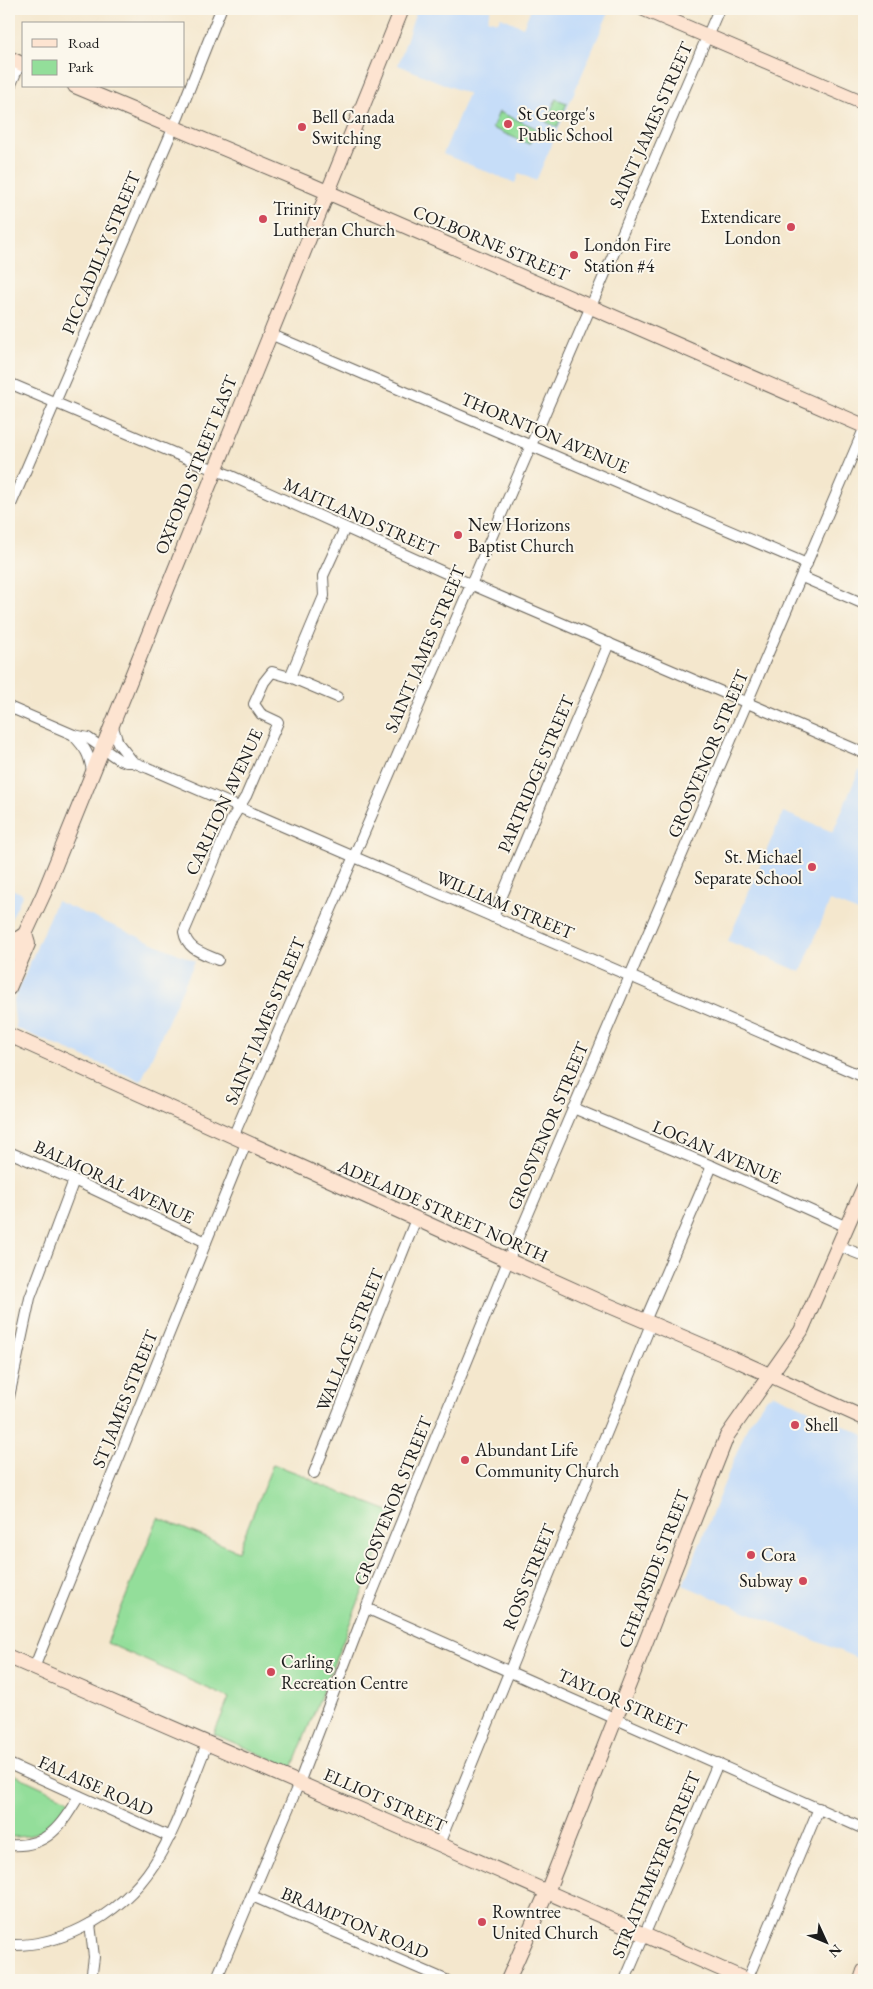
<svg xmlns="http://www.w3.org/2000/svg" width="873" height="1989" font-family="'EB Garamond',serif">
<rect width="100%" height="100%" fill="#fbf7ec"/>
<filter id="ink" filterUnits="userSpaceOnUse"><feTurbulence type="fractalNoise" baseFrequency=".02" numOctaves="2"/><feDisplacementMap in="SourceGraphic" scale="10" xChannelSelector="R" yChannelSelector="G"/><feConvolveMatrix kernelMatrix="1 2 1 2 8 2 1 2 1" color-interpolation-filters="sRGB"/></filter>
<filter id="wash" filterUnits="userSpaceOnUse"><feTurbulence type="fractalNoise" baseFrequency=".0096" numOctaves="4" result="noise"/><feDisplacementMap in="SourceGraphic" scale="20" xChannelSelector="R" yChannelSelector="G"/><feGaussianBlur stdDeviation="1.12" result="paint"/><feColorMatrix in="noise" values="0 0 0 0 0 0 0 0 0 0 0 0 0 0 0 0 0 1.4 0 .05"/><feComposite in="paint" operator="in"/></filter>
<g filter="url(#wash)">
<rect width="100%" height="100%" fill="#f4e7cd"/>
<!-- built -->
<g fill="#c6ddf8">
<polygon points="417,9 491,9 487,19 498,22 501,17 523,27 531,9 595,9 608,14 536,181 519,173 515,183 443,154 468,94 398,65"/>
<polygon points="859,770 864,773 864,914 830,901 801,972 728,941 783,812 833,832"/>
<polygon points="9,888 23,894 9,923"/>
<polygon points="56,901 195,961 141,1081 16,1028 13,1003"/>
<polygon points="774,1394 864,1435 864,1661 683,1585 748,1425 767,1397"/>
</g>
<!-- green -->
<g fill="#93de9a" stroke="#587d5b">
<polygon points="556,99 567,103 557,127 546,122"/>
<polygon points="499,112 536,128 529,144 492,128"/>
<polygon points="273,1464 305,1476 316,1483 394,1513 292,1768 214,1734 229,1698 107,1643 158,1518 238,1551"/>
<path d="M9,1772L69,1800C54,1829 42,1837 9,1837Z"/>
</g>
</g>
<g filter="url(#ink)">
<g fill="none" stroke-linecap="round" stroke-linejoin="round">
<defs>
<g id="street">
<polyline points="9,89 20,63"/>
<polyline points="270,334 807,564"/>
<polyline points="9,383 202,465 229,475 461,580 864,753"/>
<polyline points="9,509 179,115 221,9"/>
<polyline points="802,577 864,604"/>
<polyline points="290,677 324,596 323,576 345,528"/>
<polyline points="9,707 74,735 88,738 118,759 126,762 133,762 148,768 864,1077"/>
<polyline points="112,724 118,743 133,762"/>
<path d="M74,736C86,749 89,754 92,771"/>
<polyline points="493,917 609,643"/>
<path d="M218,960C203,953 187,950 184,932L232,819L246,796L278,722L261,714L254,704L264,682L272,672L290,677L337,697"/>
<polyline points="573,1108 712,1166 847,1227"/>
<polyline points="233,1137 719,9"/>
<polyline points="9,1152 74,1180 206,1242"/>
<polyline points="839,1246 864,1256"/>
<polyline points="645,1321 712,1166"/>
<polyline points="9,1397 30,1298 74,1180"/>
<polyline points="314,1473 416,1219"/>
<polyline points="366,1608 864,1829"/>
<polyline points="34,1668 246,1143"/>
<polyline points="9,1764 170,1837"/>
<polyline points="439,1844 651,1324"/>
<path d="M9,1845C47,1848 61,1826 79,1796"/>
<polyline points="252,1896 446,1980"/>
<polyline points="90,1924 94,1957 91,1980"/>
<path d="M9,1945C36,1946 58,1940 82,1928C162,1888 176,1820 207,1744"/>
<polyline points="216,1980 299,1783 366,1608 508,1261 864,429"/>
<polyline points="625,1980 718,1763"/>
<polyline points="747,1980 819,1808"/>
</g>
<g id="secondary">
<polyline points="644,9 864,103"/>
<polyline points="9,58 24,65"/>
<polyline points="75,86 311,185 864,426"/>
<polyline points="9,955 16,940 25,934 44,893 402,9"/>
<polyline points="9,988 28,944 25,934"/>
<polyline points="9,1035 596,1300 741,1362 864,1418"/>
<polyline points="9,1657 439,1844 746,1980"/>
<polyline points="508,1980 547,1892 727,1436 801,1331 864,1187"/>
<polyline points="861,1980 864,1971"/>
</g>
</defs>
<!-- street casing -->
<use href="#street" stroke="#68635a" stroke-width="12"/>
<!-- secondary casing -->
<use href="#secondary" stroke="#68635a" stroke-width="16"/>
<!-- street -->
<use href="#street" stroke="#fff" stroke-width="10"/>
<!-- secondary -->
<use href="#secondary" stroke="#fde4d1" stroke-width="14"/>
</g>
</g>
<!-- markers -->
<g fill="#d1495b" stroke="#fbf7ec" stroke-width="2">
<circle cx="508" cy="124" r="5"/>
<circle cx="302" cy="127" r="5"/>
<circle cx="263" cy="219" r="5"/>
<circle cx="791" cy="227" r="5"/>
<circle cx="574" cy="255" r="5"/>
<circle cx="458" cy="535" r="5"/>
<circle cx="812" cy="867" r="5"/>
<circle cx="795" cy="1425" r="5"/>
<circle cx="465" cy="1460" r="5"/>
<circle cx="751" cy="1555" r="5"/>
<circle cx="803" cy="1581" r="5"/>
<circle cx="271" cy="1672" r="5"/>
<circle cx="482" cy="1922" r="5"/>
</g>
<g text-anchor="middle" stroke-width="4" stroke-linejoin="round" paint-order="stroke">
<!-- poi labels -->
<g font-size="18" fill="#1c1c1c" stroke="#fbf7ec" text-anchor="start">
<text x="518" y="120">St George's<tspan x="518" dy="21">Public School</tspan></text>
<text x="312" y="123">Bell Canada<tspan x="312" dy="21">Switching</tspan></text>
<text x="273" y="215">Trinity<tspan x="273" dy="21">Lutheran Church</tspan></text>
<text x="781" y="223" text-anchor="end">Extendicare<tspan x="781" dy="21">London</tspan></text>
<text x="584" y="251">London Fire<tspan x="584" dy="21">Station #4</tspan></text>
<text x="468" y="531">New Horizons<tspan x="468" dy="21">Baptist Church</tspan></text>
<text x="802" y="863" text-anchor="end">St. Michael<tspan x="802" dy="21">Separate School</tspan></text>
<text x="805" y="1431">Shell</text>
<text x="475" y="1456">Abundant Life<tspan x="475" dy="21">Community Church</tspan></text>
<text x="761" y="1561">Cora</text>
<text x="793" y="1587" text-anchor="end">Subway</text>
<text x="281" y="1668">Carling<tspan x="281" dy="21">Recreation Centre</tspan></text>
<text x="492" y="1918">Rowntree<tspan x="492" dy="21">United Church</tspan></text>
</g>
<!-- street labels -->
<g font-size="18" fill="#1c1c1c" stroke="#fbf7ec">
<text transform="translate(651 125) rotate(-66)" y="6">SAINT JAMES STREET</text>
<text transform="translate(491 243) rotate(23)" y="6">COLBORNE STREET</text>
<text transform="translate(101 253) rotate(-67)" y="6">PICCADILLY STREET</text>
<text transform="translate(545 433) rotate(23)" y="6">THORNTON AVENUE</text>
<text transform="translate(196 465) rotate(-68)" y="6">OXFORD STREET EAST</text>
<text transform="translate(361 517) rotate(24)" y="6">MAITLAND STREET</text>
<text transform="translate(425 649) rotate(-67)" y="6">SAINT JAMES STREET</text>
<text transform="translate(708 754) rotate(-67)" y="6">GROSVENOR STREET</text>
<text transform="translate(536 774) rotate(-67)" y="6">PARTRIDGE STREET</text>
<text transform="translate(224 802) rotate(-65)" y="6">CARLTON AVENUE</text>
<text transform="translate(505 905) rotate(23)" y="6">WILLIAM STREET</text>
<text transform="translate(265 1021) rotate(-67)" y="6">SAINT JAMES STREET</text>
<text transform="translate(548 1126) rotate(-67)" y="6">GROSVENOR STREET</text>
<text transform="translate(717 1152) rotate(23)" y="6">LOGAN AVENUE</text>
<text transform="translate(114 1182) rotate(25)" y="6">BALMORAL AVENUE</text>
<text transform="translate(443 1211) rotate(24)" y="6">ADELAIDE STREET NORTH</text>
<text transform="translate(350 1340) rotate(-68)" y="6">WALLACE STREET</text>
<text transform="translate(125 1399) rotate(-68)" y="6">ST JAMES STREET</text>
<text transform="translate(393 1501) rotate(-68)" y="6">GROSVENOR STREET</text>
<text transform="translate(654 1569) rotate(-69)" y="6">CHEAPSIDE STREET</text>
<text transform="translate(529 1577) rotate(-68)" y="6">ROSS STREET</text>
<text transform="translate(622 1702) rotate(24)" y="6">TAYLOR STREET</text>
<text transform="translate(96 1786) rotate(24)" y="6">FALAISE ROAD</text>
<text transform="translate(385 1800) rotate(24)" y="6">ELLIOT STREET</text>
<text transform="translate(656 1865) rotate(-67)" y="6">STRATHMEYER STREET</text>
<text transform="translate(355 1923) rotate(23)" y="6">BRAMPTON ROAD</text>
</g>
</g>
<!-- margin -->
<rect width="873" height="1989" fill="none" stroke="#fbf7ec" stroke-width="30"/>
<!-- legend -->
<rect x="22" y="22" width="162" height="65" fill="#fbf7ec" stroke="#a29f99"/>
<rect x="32" y="39" width="25" height="8" fill="#fde4d1" stroke="#a29f99"/>
<text x="68" y="48" font-size="15" fill="#1c1c1c">Road</text>
<rect x="32" y="60" width="25" height="15" fill="#93de9a" stroke="#a29f99"/>
<text x="68" y="72" font-size="15" fill="#1c1c1c">Park</text>
<!-- north arrow -->
<g transform="translate(826 1942) rotate(134)" stroke="#fbf7ec" stroke-width="4" paint-order="stroke">
<path d="M0-4L9 19L0 12L-9 19Z" fill="#1c1c1c"/>
<text y="-8" font-size="14" font-weight="bold" text-anchor="middle" fill="#1c1c1c">N</text>
</g>
</svg>
